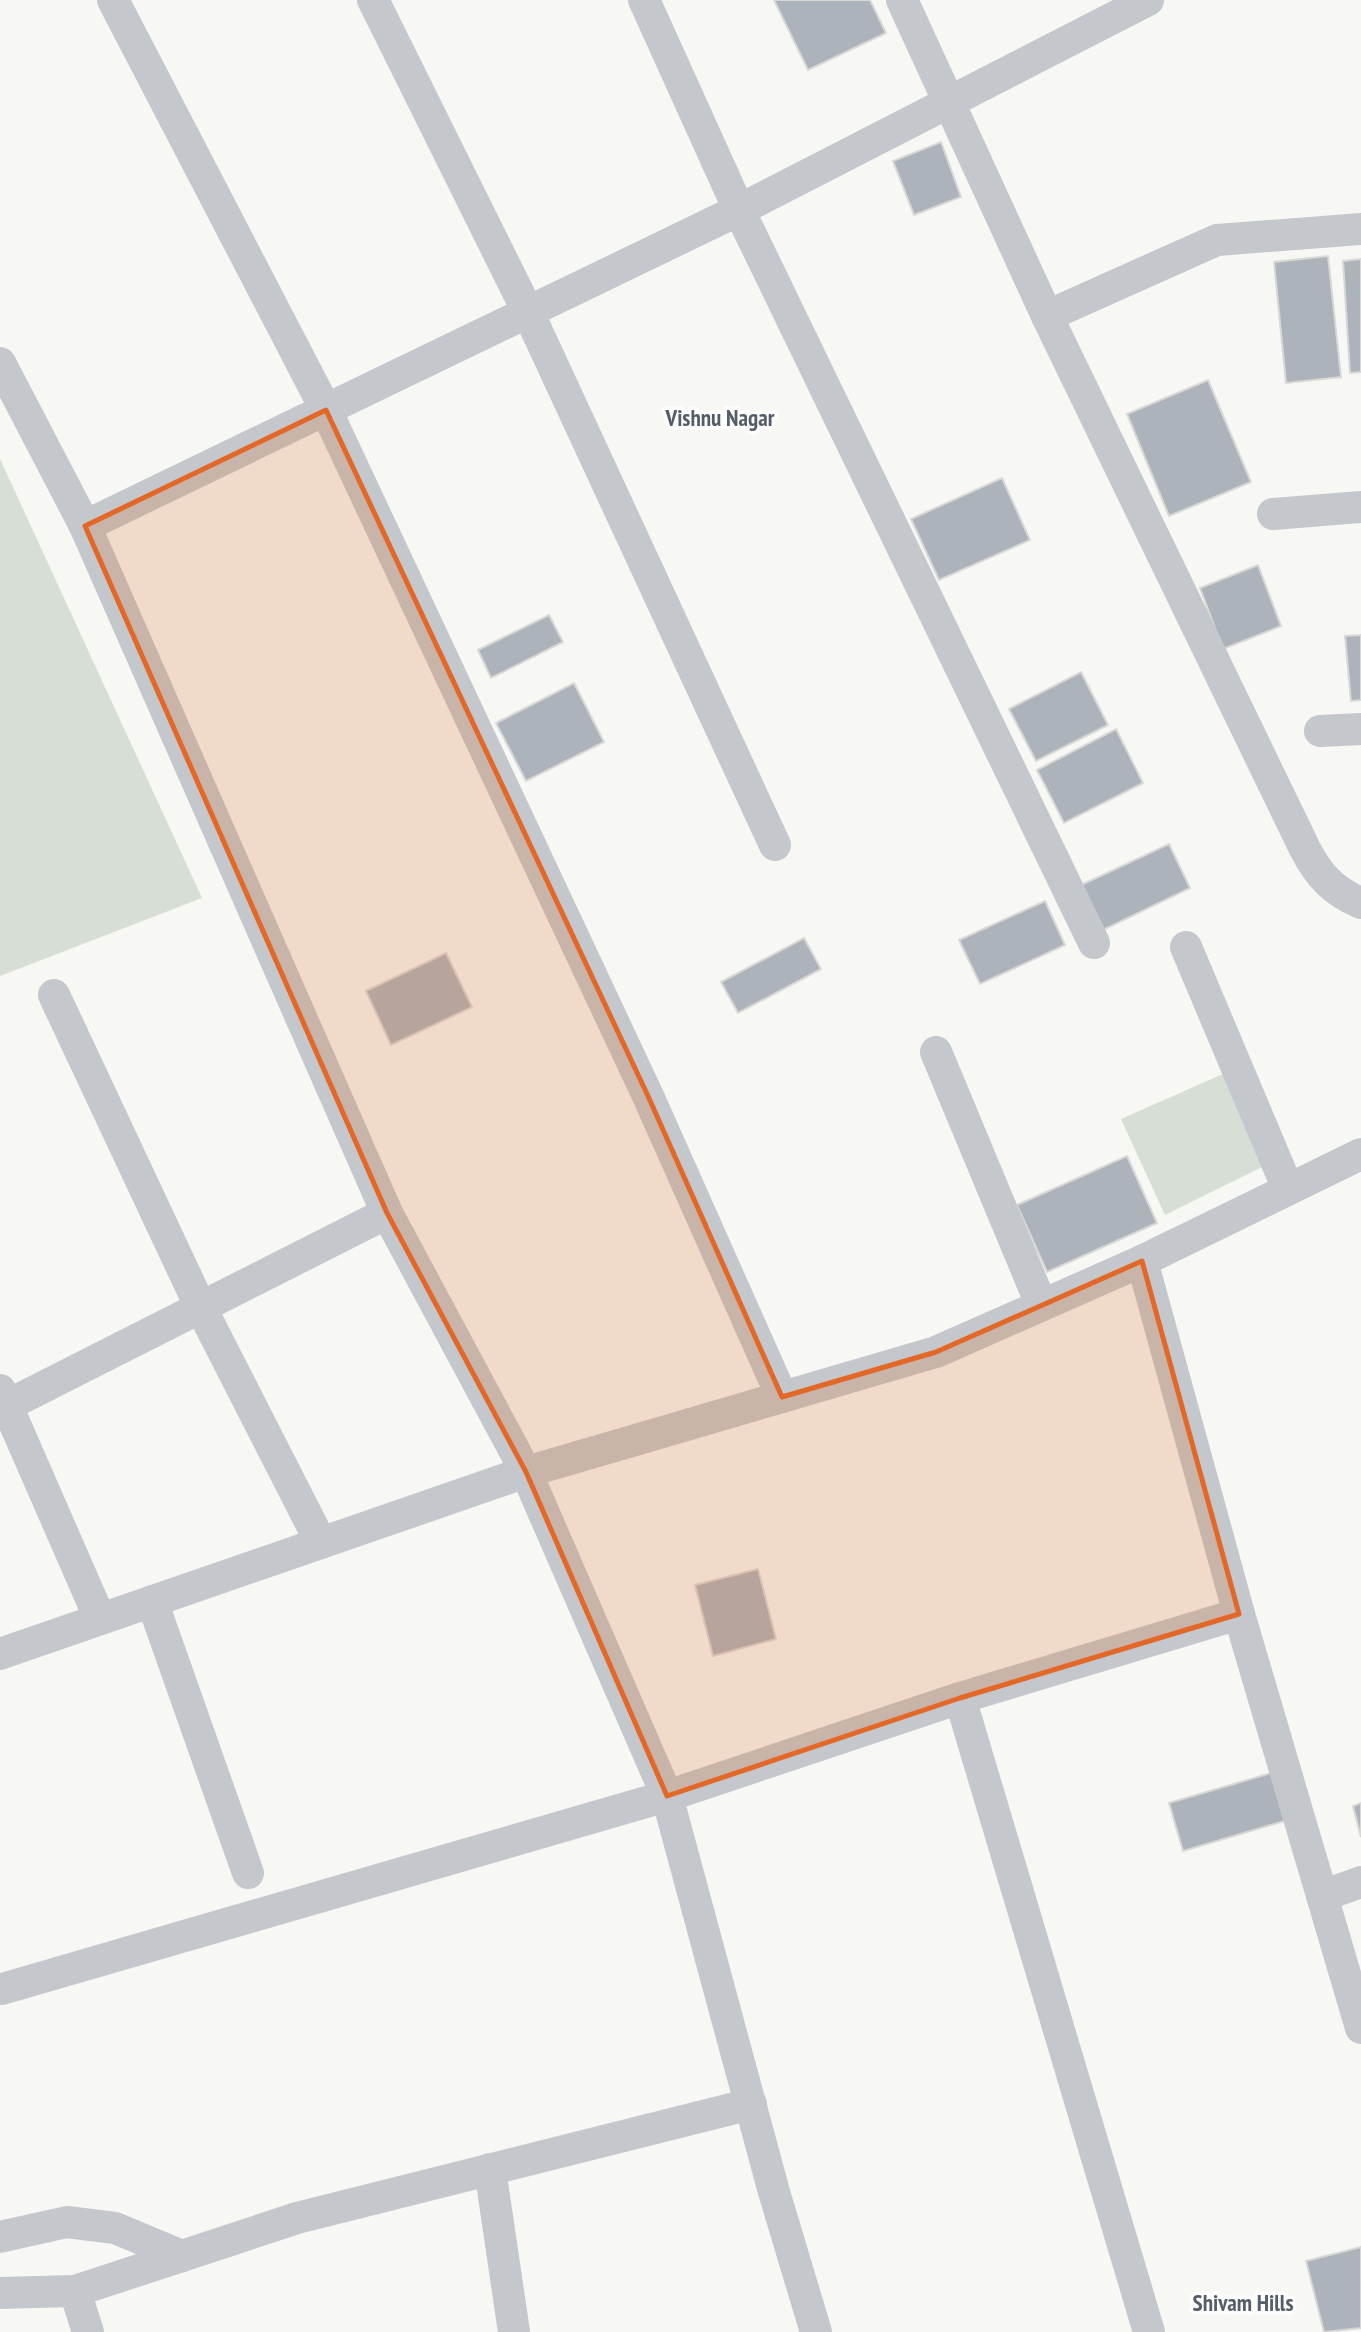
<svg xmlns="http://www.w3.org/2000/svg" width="1361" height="2332" font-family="'PT Sans Narrow',sans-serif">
<rect width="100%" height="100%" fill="#f7f7f4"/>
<!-- green -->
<g fill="#d7ded5">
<polygon points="0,459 202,898 0,976"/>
<polygon points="1225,1073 1266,1165 1165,1215 1121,1119"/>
</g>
<!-- building -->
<g fill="#adb3ba" stroke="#d8d8d6" stroke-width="2">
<polygon points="774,0 870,0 886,33 808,70"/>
<polygon points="941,142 961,197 914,215 893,161"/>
<polygon points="1328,256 1341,377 1286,383 1274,262"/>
<polygon points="1361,259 1361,372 1350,373 1343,261"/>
<polygon points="1208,380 1251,482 1169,516 1127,414"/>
<polygon points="1002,478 1030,540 939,580 911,519"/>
<polygon points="1258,565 1281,626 1223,649 1200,588"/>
<polygon points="549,615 563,642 491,678 478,650"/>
<polygon points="1361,635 1361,700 1351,701 1345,636"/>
<polygon points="1081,672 1108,725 1036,761 1009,709"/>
<polygon points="574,683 604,742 526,781 496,723"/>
<polygon points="1116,729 1143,783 1064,823 1037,770"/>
<polygon points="1169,844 1190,888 1103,930 1081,885"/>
<polygon points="1045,901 1065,945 980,984 959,940"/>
<polygon points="804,938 821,969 738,1013 721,982"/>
<polygon points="446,953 472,1007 391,1045 366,991"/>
<polygon points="1127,1156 1157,1223 1047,1272 1017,1205"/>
<polygon points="758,1569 776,1639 713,1656 695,1585"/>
<polygon points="1278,1771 1291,1819 1183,1851 1169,1803"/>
<polygon points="1361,1803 1361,1837 1353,1806"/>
<polygon points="1361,2247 1361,2328 1324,2332 1306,2261"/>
</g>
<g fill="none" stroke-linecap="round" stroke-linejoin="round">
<!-- street -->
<g stroke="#c4c7cb" stroke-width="32">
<polyline points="113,0 326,410 648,1096 782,1397"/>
<polyline points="373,0 528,312 775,845"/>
<polyline points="644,0 739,210 1094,943"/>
<path d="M902,0L1047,316L1305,849C1319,876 1333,891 1361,903"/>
<polyline points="1047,316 1217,240 1361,229"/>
<polyline points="0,363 85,526 387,1213 526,1472 667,1796 774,2192 816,2332"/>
<polyline points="1273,514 1361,507"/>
<polyline points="85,526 739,210 1148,0"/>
<polyline points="1320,731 1361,729"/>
<polyline points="1186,947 1288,1189"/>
<polyline points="54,995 200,1306 321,1543"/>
<polyline points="936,1052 1041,1304"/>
<polyline points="1142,1261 1239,1614 1361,2028"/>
<polyline points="0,1390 100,1619"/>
<polyline points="0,1409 387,1213"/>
<polyline points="152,1601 248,1873"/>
<polyline points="0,1654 526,1472 936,1352 1142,1261 1361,1154"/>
<polyline points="960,1698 1149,2332"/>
<polyline points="1322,1896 1361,1882"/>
<polyline points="2,1989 667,1796 960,1698 1239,1614"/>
<polyline points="490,2169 514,2332"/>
<polyline points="0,2237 67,2222 115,2228 182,2256 297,2218 751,2104"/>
<polyline points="75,2291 88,2332"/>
<polyline points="0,2293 75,2291 182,2256"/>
</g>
</g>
<!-- marked area -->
<path fill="#e36828" fill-opacity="0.2" stroke="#e36828" stroke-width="5" stroke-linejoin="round" d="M326,410L648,1096L782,1397L936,1352L1142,1261L1239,1614L960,1698L667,1796L526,1472L387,1213L85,526Z"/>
<g text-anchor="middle" stroke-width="7" stroke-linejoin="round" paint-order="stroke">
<!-- neighbourhood labels -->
<g font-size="23" font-weight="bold" fill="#545e6a" stroke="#fff">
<text x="720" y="426">Vishnu Nagar</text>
<text x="1243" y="2311">Shivam Hills</text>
</g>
</g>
</svg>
